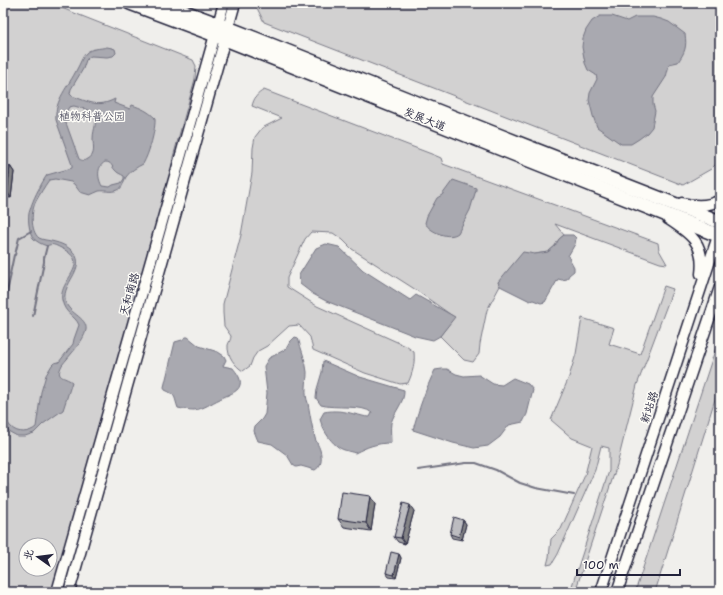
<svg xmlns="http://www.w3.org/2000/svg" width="723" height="595" font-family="'Shantell Sans','LXGW WenKai TC',sans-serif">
<rect width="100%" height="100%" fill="#f0efec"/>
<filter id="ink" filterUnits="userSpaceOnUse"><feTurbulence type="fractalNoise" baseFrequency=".025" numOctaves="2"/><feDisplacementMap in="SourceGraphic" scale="8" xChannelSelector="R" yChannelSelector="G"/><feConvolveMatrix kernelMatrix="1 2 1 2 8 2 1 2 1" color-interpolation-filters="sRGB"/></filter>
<g filter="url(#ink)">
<!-- green -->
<g fill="#d2d1d1" stroke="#7a7a86" fill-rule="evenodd">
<path d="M3,3H49L193,60L196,66L195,79L173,157L171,174L53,592H3ZM26,545H50V569H26Z"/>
<polygon points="257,3 720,3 720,160 711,169 683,185 264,22 256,6"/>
<path d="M264,90L434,155L441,158L443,164L658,243L659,250L667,264L660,263L555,224L564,235L559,239L555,246L548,252L535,254L498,282L500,286L487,310L480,344L479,354L473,362L464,360L440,336L454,317L413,288L352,249L343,240L333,233L311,232L305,239L287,278V287L317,306L406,346L414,352C415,363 413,372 408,383L400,384L365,373L313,350L310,337L299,325L289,326L267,346L258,351L253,358L250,366L243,371C235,366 227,356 228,345C229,342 231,339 231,336L224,326L223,313V304L241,235L252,173L253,148L255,137L262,128L282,118L252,106C254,98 257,94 264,90Z"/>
<polygon points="664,286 673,289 637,385 617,465 575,592 570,592 609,471 609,448 601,446 595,470 558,554 552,564 547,565 549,557 551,539 561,529 585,475 592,446 572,438 551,420 569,377 576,354 582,318 614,328 609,344 640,354"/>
<polygon points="720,335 720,383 655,592 635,592"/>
</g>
<!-- water -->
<g fill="#a9a9b0" stroke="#737381" fill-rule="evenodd">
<path d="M600,16H612L627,21L635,17H653L661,19L669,22L685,34C687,47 685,52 678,62L669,64L668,69L666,77L653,97V104L655,111L652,127L647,133L639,139L631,144H621L597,127L593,116L589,100L590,93L597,79L596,75L588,70L585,63L582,47L583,38L586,30L592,21Z"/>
<path d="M107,47L112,48L115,49L116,53L113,56L107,57L91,56L88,58L86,60L83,69L71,89L70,94L72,96C89,102 98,108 115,99L114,103L130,109L132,105C141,108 148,111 155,118C156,129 149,154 143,164C137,167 130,171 126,177C123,182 123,188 118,190C112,193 105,190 99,191C96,192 93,194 90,195L80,192L74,184L71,182L55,179L49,180C44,187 40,194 36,201C31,210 30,231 39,238C43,240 47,240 51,241C61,243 71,247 76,256C83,270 63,284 65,299C66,313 88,317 86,330C84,341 69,356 62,365C55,379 64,376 72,382L63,410L43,424L34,433L25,436H17L8,431L3,427V416C7,420 8,424 11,427C18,434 29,433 36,427L41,392L46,375L52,365L54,363L59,362L73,344L74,339L79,325C75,315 65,315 62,300C58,279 94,264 61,248C55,245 52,243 47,246C41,244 37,242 33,238C29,232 27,216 30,210C33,199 39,188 45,178L47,175L72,168V165L56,120C54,100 69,86 77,69C80,64 82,57 86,53C91,48 100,49 107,47ZM74,106L92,111C99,124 93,127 93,139C93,146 96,155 88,159C84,161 83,161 79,159L66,123C65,116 66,112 69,107ZM105,162C112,162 111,166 115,170C117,173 121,174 124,176V179L121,183L113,185L110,187L102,186C98,179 96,167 105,162Z"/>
<path d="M453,180L476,188V190L470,210L458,233C449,240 430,232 425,223L427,216L437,198L442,195Z"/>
<polygon points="564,235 573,235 576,238 575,244 568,256 574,267 574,271 569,275 567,279 562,280 558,279 545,302 541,303 533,300 530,301 500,286 498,282 523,252 535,254 548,252 555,246 559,239"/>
<polygon points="326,244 339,247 363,270 410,300 416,295 455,317 440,336 433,340 415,336 326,301 313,294 300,284 299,275 316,248"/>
<path d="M186,337H188L199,346L218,352L224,356L226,360L223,366L233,368C236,372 242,379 240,385C238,393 226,395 220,399C211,403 204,409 194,410C189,410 183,409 178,408C174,398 177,395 165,390L164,387L175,342L182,340Z"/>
<path d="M295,337L298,338C301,349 306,361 307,372C307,383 304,393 308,403C310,415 312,427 315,438C317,444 321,449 321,456C322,462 320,467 315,470L301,466L296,467L293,465L287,455L272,444L258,441L254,431L255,426L262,419L265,414L267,393L264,366L269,358L275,355L286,349L290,342Z"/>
<path d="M323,361L360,377L404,390C405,402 394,412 391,423C390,429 391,437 391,443C376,443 367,447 355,453C349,451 341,450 337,446C329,440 322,428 320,419L324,412C334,410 344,411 354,414C361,415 363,417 370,417L372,413C363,404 334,409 321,405L316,398L317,389L322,372Z"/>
<path d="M442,369H447L456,374L464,376L479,375L493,384L502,385L513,378L528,384L533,390L527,414L523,422L509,425L500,437L488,446L474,448L453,443L413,430C418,411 426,388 435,370Z"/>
</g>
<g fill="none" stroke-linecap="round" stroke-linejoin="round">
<!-- stream -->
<g stroke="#737381" stroke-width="2">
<polyline points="3,310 11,274 10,274 14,255 15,255 19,238 31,231"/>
<polyline points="33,316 44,262 44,258 47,246"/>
<polyline points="418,470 466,463 476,463 496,470 520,483 536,488 574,495"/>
</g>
<defs>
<g id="tertiary">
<path d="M682,203C695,206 708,207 720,200"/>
<path d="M668,219C691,234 705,243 701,274"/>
<polyline points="57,592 224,3"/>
<polyline points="69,592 235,3"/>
<polyline points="601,592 720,230"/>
<polyline points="617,592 720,287"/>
</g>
<g id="primary">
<polyline points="130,3 215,35 720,236"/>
<polyline points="161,3 228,28 523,145 720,222"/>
</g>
</defs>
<!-- tertiary casing -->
<use href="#tertiary" stroke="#22223b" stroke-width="13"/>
<!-- primary casing -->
<use href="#primary" stroke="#22223b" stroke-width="16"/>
<!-- tertiary -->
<use href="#tertiary" stroke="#fdfcf7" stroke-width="10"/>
<!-- primary -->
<use href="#primary" stroke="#fdfcf7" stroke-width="13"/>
</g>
<!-- wall -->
<g fill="#a2a2a5" stroke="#22223b">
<polygon points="3,165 10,166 14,172 11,198 3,197"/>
<polygon points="370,496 375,504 371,531 344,527 338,519"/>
<polygon points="414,511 405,544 398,542 394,537"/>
<polygon points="463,520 466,524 462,540 452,538 450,534"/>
<polygon points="399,554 401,558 396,578 389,577 386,573"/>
</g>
<!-- shaded-wall -->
<g fill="#848486" stroke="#22223b">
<polygon points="10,166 14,172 11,198 7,192"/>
<polygon points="370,496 375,504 371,531 366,523"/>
<polygon points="410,505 414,511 405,544 401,538"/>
<polygon points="463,520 466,524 462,540 459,537"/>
<polygon points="399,554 401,558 396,578 394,575"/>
</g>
<!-- building -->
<g fill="#bcbcc0" stroke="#22223b">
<polygon points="3,165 10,166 7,192 3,191"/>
<polygon points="342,492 370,496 366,523 338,519"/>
<polygon points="403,503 410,505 401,538 394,537"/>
<polygon points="454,517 463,520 459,537 450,534"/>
<polygon points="391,552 399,554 394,575 386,573"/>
</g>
</g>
<g text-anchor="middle" stroke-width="3" stroke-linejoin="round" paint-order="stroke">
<!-- park labels -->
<g font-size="11" fill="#575768" stroke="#fdfcf7">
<text x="92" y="120">植物科普公园</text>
</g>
<!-- street labels -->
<g font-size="11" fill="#22223b" stroke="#fdfcf7">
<text transform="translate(425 119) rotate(22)" y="4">发展大道</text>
<text transform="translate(129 294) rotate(-74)" y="4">天和南路</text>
<text transform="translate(649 407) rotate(-72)" y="4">新站路</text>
</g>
</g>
<!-- margin -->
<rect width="723" height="595" fill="none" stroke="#fdfcf7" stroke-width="16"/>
<rect x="8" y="8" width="707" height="579" fill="none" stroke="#22223b" stroke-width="1.5" filter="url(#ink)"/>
<!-- north arrow -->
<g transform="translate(38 557) rotate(284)"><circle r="19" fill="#fdfcf7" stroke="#a5a5ac"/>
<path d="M0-3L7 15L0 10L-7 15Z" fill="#22223b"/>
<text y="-6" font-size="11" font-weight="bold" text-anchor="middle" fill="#22223b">北</text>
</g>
<!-- scale -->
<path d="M577 569v6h103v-6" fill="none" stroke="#22223b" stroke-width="2"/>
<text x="583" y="569" font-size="12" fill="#22223b" stroke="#fdfcf7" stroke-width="3" paint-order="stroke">100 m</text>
</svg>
